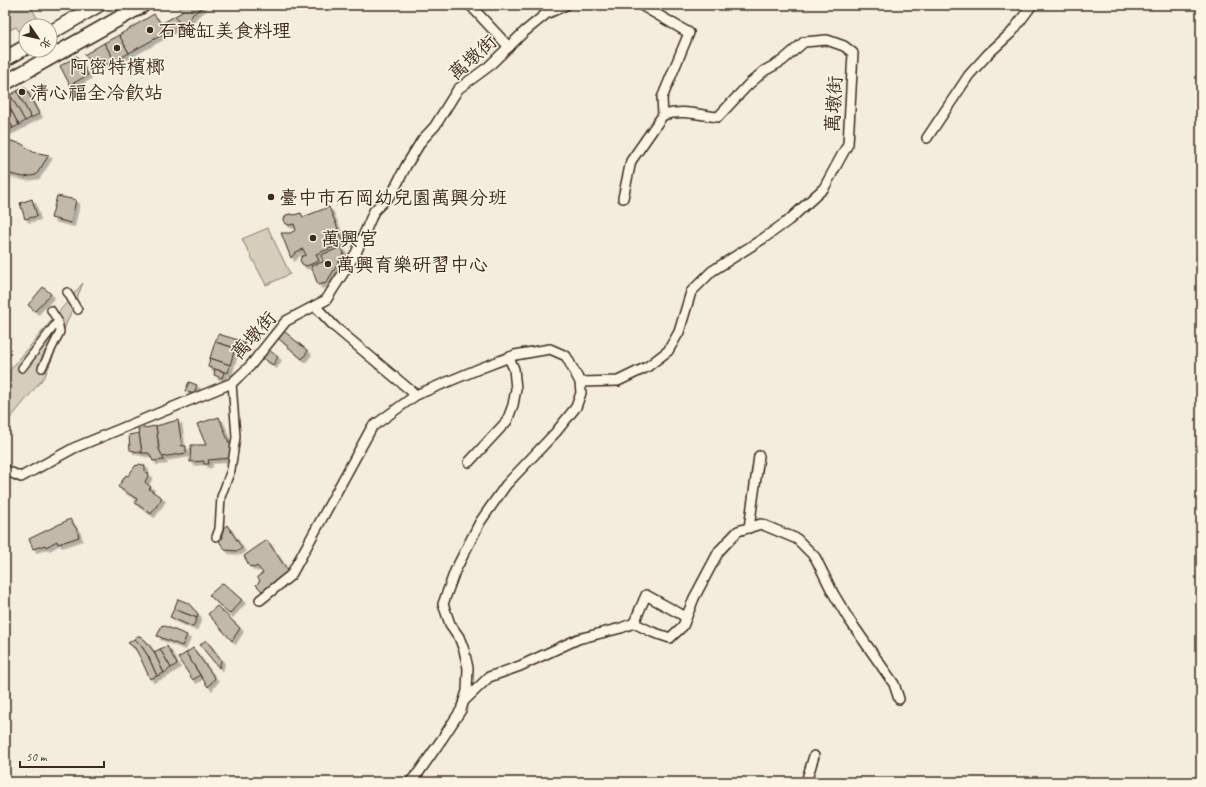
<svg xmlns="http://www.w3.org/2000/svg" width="1206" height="787" font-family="Caveat,'LXGW WenKai TC',sans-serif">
<defs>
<filter id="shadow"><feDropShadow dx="3.5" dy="3.5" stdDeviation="0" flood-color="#0004"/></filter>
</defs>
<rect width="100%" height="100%" fill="#f4eddd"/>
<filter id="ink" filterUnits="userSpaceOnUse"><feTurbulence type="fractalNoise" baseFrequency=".025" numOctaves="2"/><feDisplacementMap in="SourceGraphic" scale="8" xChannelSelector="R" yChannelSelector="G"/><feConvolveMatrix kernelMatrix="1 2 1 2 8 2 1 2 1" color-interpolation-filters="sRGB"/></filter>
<g filter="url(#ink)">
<!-- green -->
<g fill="#d6cdbd" stroke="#887c6e">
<polygon points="5,5 30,5 40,23 35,26 26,26 26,31 21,34 16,27 5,32"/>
<polygon points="268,228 290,274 266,285 242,239"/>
<polygon points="83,283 45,376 5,425 5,376"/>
</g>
<!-- building -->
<g fill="#c3b9aa" stroke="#3b2a1e" filter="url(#shadow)">
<polygon points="178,5 203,5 203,7 194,13 188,21 180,25 175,16 182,12"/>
<polygon points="154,14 161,24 175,16 180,25 129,53 119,35"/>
<polygon points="119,35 129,53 115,61 104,43"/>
<polygon points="104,43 115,61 107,65 96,64 85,56 84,55"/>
<polygon points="77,56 88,75 70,85 60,66"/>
<polygon points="25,87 39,114 31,118 17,91"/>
<polygon points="17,91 31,118 25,121 10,95"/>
<polygon points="12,98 25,121 19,125 6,101"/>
<polygon points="6,101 19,125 13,128 5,113 5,102"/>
<polygon points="5,113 13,128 7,131 5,128"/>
<polygon points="8,140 22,144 33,152 49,155 36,175 24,177 5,173 5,145"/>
<polygon points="57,196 76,200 71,223 51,218"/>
<polygon points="32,199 37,216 25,219 20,203"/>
<polygon points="329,207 344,243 316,254 319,261 306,266 302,264 300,260 302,256 306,255 303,249 296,252 291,258 281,233 290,233 296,230 294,224 289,225 285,223 284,219 286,215 290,214 294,215 301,213 303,217"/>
<polygon points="342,247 344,254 326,283 318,285 311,266 323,262 321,255"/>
<polygon points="43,287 51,294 35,311 28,305"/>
<polygon points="284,331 308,351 302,359 278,338"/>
<polygon points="218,334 245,342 242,350 215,342"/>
<polygon points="215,342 235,348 230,365 210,358"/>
<polygon points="269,350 278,357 273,365 263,358"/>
<polygon points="210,358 230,365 228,373 208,367"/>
<polygon points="215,369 224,372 222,378 214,375"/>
<polygon points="189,382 197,385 194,394 185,391"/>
<polygon points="219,417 229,443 233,442 231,458 208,460 209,464 204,464 204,461 190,462 191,445 206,445 197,424"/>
<polygon points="178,420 182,446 186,446 186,453 162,457 159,449 156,426"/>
<polygon points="156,426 159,449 164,460 153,461 149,453 142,453 138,429"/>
<polygon points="139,433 142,453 130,450 129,435"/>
<polygon points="139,464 143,465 145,466 145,471 149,474 145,482 151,487 149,489 162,498 151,514 135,503 137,499 118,487 126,475 128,476 136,465 137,466"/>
<polygon points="70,519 77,530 79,537 58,544 57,541 46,547 45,545 33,549 29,539"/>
<polygon points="227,525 242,548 238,551 225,550 219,541 223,538 219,532"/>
<polygon points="267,540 288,571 263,592 256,585 260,581 257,577 263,573 257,566 254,568 253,566 250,567 244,556"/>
<polygon points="223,583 242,600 229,614 209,595"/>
<polygon points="178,599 188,603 198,614 197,618 174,609"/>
<polygon points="217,606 240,628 232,641 208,614"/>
<polygon points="174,609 197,618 193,627 170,617"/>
<polygon points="162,625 187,635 182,646 157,636"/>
<polygon points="140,636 146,641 154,652 164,673 157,676 148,656 140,644 134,639"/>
<polygon points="134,639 140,644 148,656 157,676 150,679 141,659 135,648 128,643"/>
<polygon points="206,640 221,660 219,668 200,645"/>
<polygon points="167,646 177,664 171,668 160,649"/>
<polygon points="193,648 215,678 208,687 186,653"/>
<polygon points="160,649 171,668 164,673 154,652"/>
<polygon points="186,653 200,675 193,680 178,658"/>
</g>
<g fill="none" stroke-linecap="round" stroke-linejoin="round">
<defs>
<g id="pedestrian">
<polyline points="67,292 78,310"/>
<polyline points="22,368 58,321 51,310"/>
<polyline points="42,368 60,332 58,321"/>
<polyline points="216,537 219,529 221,497 231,470 236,437 232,383"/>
</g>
<g id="minor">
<polyline points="470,5 509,47"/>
<polyline points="927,138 969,75 988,54 1012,32 1032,5"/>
<polyline points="623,198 631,161 663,115"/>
<polyline points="315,306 335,327 416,395 481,368 515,355 550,349 566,356 580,382 581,393 576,407 556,432 506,485 480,522 455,571 443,604 450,624 459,637 464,650 468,668 467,691 461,710 442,739 419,772 410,782"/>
<path d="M580,382L618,381L647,367L668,351L679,332L691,292L712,271L764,238L789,220L824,188L848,144L853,53L844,46L827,40L804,42L782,61L764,71L748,85L718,117C697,115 685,109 663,115L662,98L689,33L641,5"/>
<polyline points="469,462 507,421 513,405 516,389 514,369 509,358"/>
<polyline points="5,470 21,477 74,448 232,383 250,366 286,321 326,300 356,253 374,211 393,192 406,166 422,140 435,126 458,89 488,67 524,32 546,14 566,5"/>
<polyline points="749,528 759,456"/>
<polyline points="260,600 291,575 372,427 416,395"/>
<polyline points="634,623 646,595 686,617"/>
<polyline points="465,700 489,677 520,666 578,639 621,628 634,623 652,632 670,638 683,626 694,598 719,551 738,531 761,524 797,539 815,557 833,593 848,618 894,684 899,699"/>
<polyline points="806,782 814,756"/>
</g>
<g id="primary">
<polyline points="50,33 98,5"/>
<polyline points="5,59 26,47"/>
<polyline points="5,83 143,5"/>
</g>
</defs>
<!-- pedestrian casing -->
<use href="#pedestrian" stroke="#3b2a1e" stroke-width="10"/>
<!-- minor casing -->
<use href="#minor" stroke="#3b2a1e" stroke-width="12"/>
<!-- primary casing -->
<use href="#primary" stroke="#3b2a1e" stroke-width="17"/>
<!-- pedestrian -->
<use href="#pedestrian" stroke="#fcf5e5" stroke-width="7"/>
<!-- minor -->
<use href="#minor" stroke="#fcf5e5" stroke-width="9"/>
<!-- primary -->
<use href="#primary" stroke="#fcf5e5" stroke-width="14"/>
</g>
</g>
<!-- markers -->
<g fill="#3b2a1e" stroke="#fcf5e5" stroke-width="1.5">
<circle cx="150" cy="30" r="4"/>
<circle cx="117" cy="48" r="4"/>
<circle cx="22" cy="92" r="4"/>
<circle cx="271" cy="197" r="4"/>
<circle cx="313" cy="238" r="4"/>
<circle cx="328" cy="264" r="4"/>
</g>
<g text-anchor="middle" stroke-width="3" stroke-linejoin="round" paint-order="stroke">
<!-- poi labels -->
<g font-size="19" fill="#3b2a1e" stroke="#fcf5e5" text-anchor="start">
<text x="158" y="37">石醃缸美食料理</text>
<text x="117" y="73" text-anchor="middle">阿密特檳榔</text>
<text x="30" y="99">清心福全冷飲站</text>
<text x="279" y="204">臺中市石岡幼兒園萬興分班</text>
<text x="321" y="245">萬興宮</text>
<text x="336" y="271">萬興育樂研習中心</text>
</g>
<!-- street labels -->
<g font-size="19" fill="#3b2a1e" stroke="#fcf5e5">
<text transform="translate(472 57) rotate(-42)" y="7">萬墩街</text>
<text transform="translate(833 104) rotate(-87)" y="7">萬墩街</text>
<text transform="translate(253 335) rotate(-48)" y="7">萬墩街</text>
</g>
</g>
<!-- margin -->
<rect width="1206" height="787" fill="none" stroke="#fcf5e5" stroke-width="20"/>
<rect x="10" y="10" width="1186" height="767" fill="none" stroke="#3b2a1e" stroke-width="1.5" filter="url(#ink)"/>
<!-- north arrow -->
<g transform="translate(38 38) rotate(124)"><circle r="19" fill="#fcf5e5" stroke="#afa495"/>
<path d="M0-3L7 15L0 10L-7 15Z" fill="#3b2a1e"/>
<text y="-6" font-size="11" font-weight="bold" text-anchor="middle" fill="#3b2a1e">北</text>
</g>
<!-- scale -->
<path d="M20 761v6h84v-6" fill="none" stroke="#3b2a1e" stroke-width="2"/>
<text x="26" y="761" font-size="12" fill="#3b2a1e" stroke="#fcf5e5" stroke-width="3" paint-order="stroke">50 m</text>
</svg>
